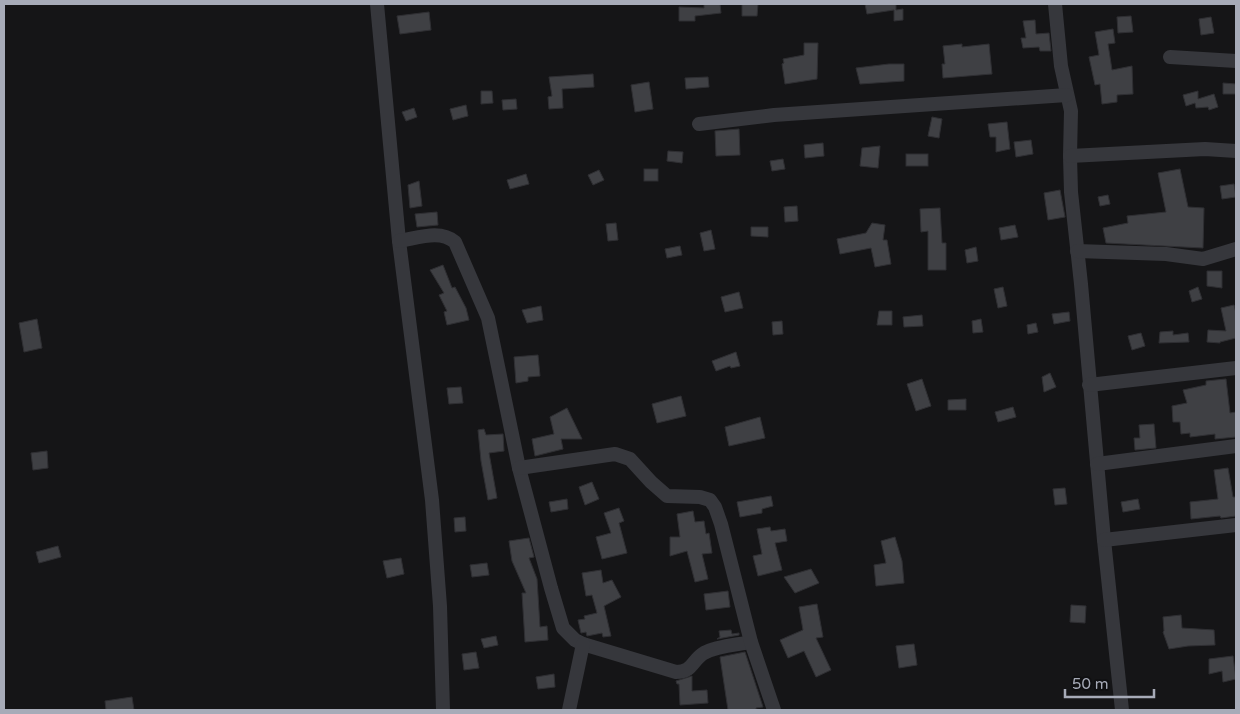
<svg xmlns="http://www.w3.org/2000/svg" width="1240" height="714" font-family="'Varela Round',sans-serif">
<rect width="100%" height="100%" fill="#151517"/>
<!-- building -->
<g fill="#3f4044" stroke="#2f2f33">
<polygon points="704,4 720,4 721,13 695,16 695,21 679,21 679,7 704,8"/>
<polygon points="742,4 758,4 757,16 742,16"/>
<polygon points="865,4 896,4 896,10 903,9 903,20 894,21 894,10 867,14"/>
<polygon points="429,12 431,30 400,34 397,16"/>
<polygon points="1131,16 1133,32 1118,33 1117,17"/>
<polygon points="1211,17 1214,33 1201,35 1199,19"/>
<polygon points="1035,20 1036,34 1049,33 1051,51 1040,51 1039,47 1023,48 1021,38 1026,38 1023,21"/>
<polygon points="1113,29 1115,43 1108,44 1112,70 1132,66 1133,94 1117,95 1117,102 1102,104 1100,84 1095,85 1089,57 1099,55 1095,32"/>
<polygon points="804,43 818,43 817,79 785,84 782,64 784,63 783,59 804,55"/>
<polygon points="962,44 962,47 989,44 992,74 943,78 942,64 945,64 943,46"/>
<polygon points="889,64 904,64 904,81 860,84 856,68"/>
<polygon points="593,74 594,87 562,89 563,108 549,109 548,97 552,96 549,77"/>
<polygon points="708,77 709,87 686,89 685,78"/>
<polygon points="649,82 653,109 635,112 631,85"/>
<polygon points="1223,83 1236,84 1236,94 1223,94"/>
<polygon points="481,91 492,91 493,103 481,104"/>
<polygon points="1198,91 1198,99 1214,94 1218,107 1209,110 1208,107 1196,108 1195,103 1186,106 1183,95"/>
<polygon points="516,99 517,109 503,110 502,100"/>
<polygon points="466,105 468,116 453,120 450,109"/>
<polygon points="414,108 417,117 406,121 402,112"/>
<polygon points="932,117 942,119 939,138 928,136"/>
<polygon points="1007,122 1010,149 996,152 996,137 990,137 988,124"/>
<polygon points="739,129 740,155 716,156 715,131"/>
<polygon points="1031,140 1033,154 1016,157 1014,142"/>
<polygon points="823,143 824,156 805,158 804,145"/>
<polygon points="880,146 878,168 860,166 862,148"/>
<polygon points="668,151 683,152 682,163 667,161"/>
<rect x="906" y="154" width="22" height="12"/>
<polygon points="783,159 785,169 772,171 770,161"/>
<rect x="644" y="169" width="14" height="12"/>
<polygon points="1180,169 1188,207 1204,208 1203,248 1106,243 1103,228 1128,223 1127,216 1166,212 1158,173"/>
<polygon points="599,170 604,180 593,185 588,175"/>
<polygon points="526,174 529,184 510,189 507,180"/>
<polygon points="419,181 422,206 410,208 408,185"/>
<polygon points="1234,184 1236,197 1222,199 1220,186"/>
<polygon points="1060,190 1065,217 1048,220 1044,193"/>
<polygon points="1108,195 1110,204 1100,206 1098,197"/>
<polygon points="797,206 798,221 785,222 784,207"/>
<polygon points="940,208 942,243 946,243 946,270 928,270 928,231 921,232 920,209"/>
<polygon points="437,212 438,225 417,227 415,214"/>
<polygon points="616,223 618,240 608,241 606,224"/>
<polygon points="872,223 885,225 883,240 887,240 891,264 875,267 871,248 840,254 837,239 866,233"/>
<polygon points="1015,225 1018,237 1001,240 999,228"/>
<polygon points="751,227 768,227 768,237 751,236"/>
<polygon points="711,230 715,249 704,251 700,233"/>
<polygon points="680,246 682,255 667,258 665,249"/>
<polygon points="976,247 978,261 967,263 965,250"/>
<polygon points="443,265 452,288 455,287 466,308 469,320 447,325 444,312 447,311 439,295 444,293 430,270"/>
<polygon points="1207,271 1222,271 1222,288 1207,286"/>
<polygon points="1003,287 1007,306 998,308 994,289"/>
<polygon points="1198,287 1202,299 1192,302 1189,291"/>
<polygon points="739,292 743,308 725,312 721,297"/>
<polygon points="1234,305 1236,313 1236,338 1220,342 1220,343 1207,342 1208,330 1226,331 1221,308"/>
<polygon points="541,306 543,320 527,323 522,310"/>
<polygon points="879,311 892,311 892,325 877,325"/>
<polygon points="1069,312 1070,321 1054,324 1052,314"/>
<polygon points="922,315 923,326 904,327 903,317"/>
<polygon points="37,319 42,348 24,352 19,323"/>
<polygon points="981,319 983,332 973,333 972,321"/>
<polygon points="782,321 783,334 773,335 772,322"/>
<polygon points="1036,323 1038,332 1028,334 1027,325"/>
<polygon points="1173,331 1173,335 1188,333 1189,342 1159,343 1160,332"/>
<polygon points="1141,333 1145,346 1132,350 1128,336"/>
<polygon points="736,352 740,366 731,368 730,366 716,371 712,361"/>
<polygon points="538,355 540,376 528,377 528,381 516,383 514,357"/>
<polygon points="1050,373 1056,387 1044,392 1042,377"/>
<polygon points="922,379 931,406 916,411 907,384"/>
<polygon points="1226,379 1230,413 1236,412 1236,437 1215,439 1215,434 1190,437 1190,433 1181,434 1180,422 1173,422 1172,406 1187,403 1183,390 1206,385 1206,381"/>
<polygon points="461,387 463,403 449,404 447,388"/>
<polygon points="681,396 686,416 657,423 652,404"/>
<polygon points="966,399 966,410 948,410 948,400"/>
<polygon points="1013,407 1016,417 998,422 995,412"/>
<polygon points="567,408 582,439 561,439 563,449 535,456 532,439 554,434 550,417"/>
<polygon points="760,417 765,438 729,446 725,427"/>
<polygon points="1154,424 1156,448 1135,450 1134,438 1140,438 1139,425"/>
<polygon points="484,429 486,435 503,434 504,451 489,453 497,498 488,500 481,461 478,430"/>
<polygon points="47,451 48,468 33,470 31,453"/>
<polygon points="1228,468 1233,497 1236,497 1236,516 1221,518 1220,516 1191,519 1190,502 1218,499 1214,470"/>
<polygon points="592,482 599,499 585,505 579,487"/>
<polygon points="1065,488 1067,504 1055,505 1053,489"/>
<polygon points="771,496 773,506 762,509 762,513 740,517 737,502"/>
<polygon points="567,499 568,509 551,512 549,502"/>
<polygon points="1138,499 1140,509 1123,512 1121,502"/>
<polygon points="619,508 624,521 619,523 627,553 602,559 596,537 611,533 604,513"/>
<polygon points="693,511 695,522 704,521 706,534 709,533 712,553 702,554 708,579 695,582 687,551 670,556 670,537 680,537 677,514"/>
<polygon points="465,517 466,531 455,532 454,518"/>
<polygon points="770,527 771,531 785,529 787,541 775,543 782,570 758,576 753,556 762,554 757,529"/>
<polygon points="895,537 902,561 904,583 876,586 874,565 886,563 881,541"/>
<polygon points="529,538 534,557 529,558 537,579 540,627 547,626 548,640 525,642 522,593 526,593 512,561 509,541"/>
<polygon points="58,546 61,557 39,563 36,552"/>
<polygon points="401,558 404,574 387,578 383,561"/>
<polygon points="487,563 489,575 472,577 470,565"/>
<polygon points="811,569 819,583 795,593 784,577"/>
<polygon points="601,570 603,583 612,580 621,597 604,606 611,636 603,637 602,633 587,636 586,632 581,633 578,620 585,619 584,616 597,613 592,595 586,596 582,573"/>
<polygon points="728,591 730,607 706,610 704,594"/>
<polygon points="817,604 823,637 816,638 831,670 816,677 804,651 788,658 780,640 803,630 799,607"/>
<polygon points="1071,605 1086,606 1085,623 1070,622"/>
<polygon points="1181,615 1182,628 1214,630 1215,645 1188,646 1169,649 1163,632 1164,631 1163,617"/>
<polygon points="731,630 732,634 739,633 739,635 717,639 720,637 719,631"/>
<polygon points="496,636 498,645 484,648 481,639"/>
<polygon points="914,644 917,665 899,668 896,646"/>
<polygon points="476,652 479,668 464,670 462,654"/>
<polygon points="745,652 763,707 756,708 756,710 728,710 720,657"/>
<polygon points="1233,656 1236,679 1223,682 1222,671 1209,674 1209,659"/>
<polygon points="554,674 555,687 538,689 536,677"/>
<polygon points="692,676 692,691 707,690 708,703 680,705 679,684 677,684 676,681"/>
<polygon points="132,697 134,710 106,710 105,701"/>
</g>
<g fill="none" stroke-linecap="round" stroke-linejoin="round">
<!-- minor -->
<g stroke="#36373c" stroke-width="14">
<polyline points="377,4 399,241 432,500 440,606 443,710"/>
<polyline points="1055,4 1061,66 1071,111 1070,156 1071,192 1081,284 1104,540 1122,710"/>
<polyline points="1170,57 1236,61"/>
<polyline points="699,124 774,115 1067,95"/>
<polyline points="1070,156 1205,149 1236,151"/>
<path d="M399,241C418,238 440,229 455,242L488,318L519,468L551,588L563,628L575,640L583,644L676,672C693,672 692,660 704,653C717,646 736,645 751,642"/>
<polyline points="1077,251 1166,254 1203,259 1236,249"/>
<polyline points="1089,385 1236,368"/>
<polyline points="1097,464 1236,446"/>
<polyline points="519,468 615,454 630,459 651,482 667,496 700,497 710,500 715,507 721,524 751,642 774,710"/>
<polyline points="1104,540 1236,525"/>
<polyline points="569,710 583,644"/>
</g>
</g>
<!-- border -->
<rect width="1240" height="714" fill="none" stroke="#a7abb8" stroke-width="10"/>
<!-- scale -->
<path d="M1065 689v8h89v-8" fill="none" stroke="#a7abb8" stroke-width="2.5"/>
<text x="1072" y="689" font-size="15" fill="#a7abb8" stroke="#101012" stroke-width="4" paint-order="stroke">50 m</text>
</svg>
